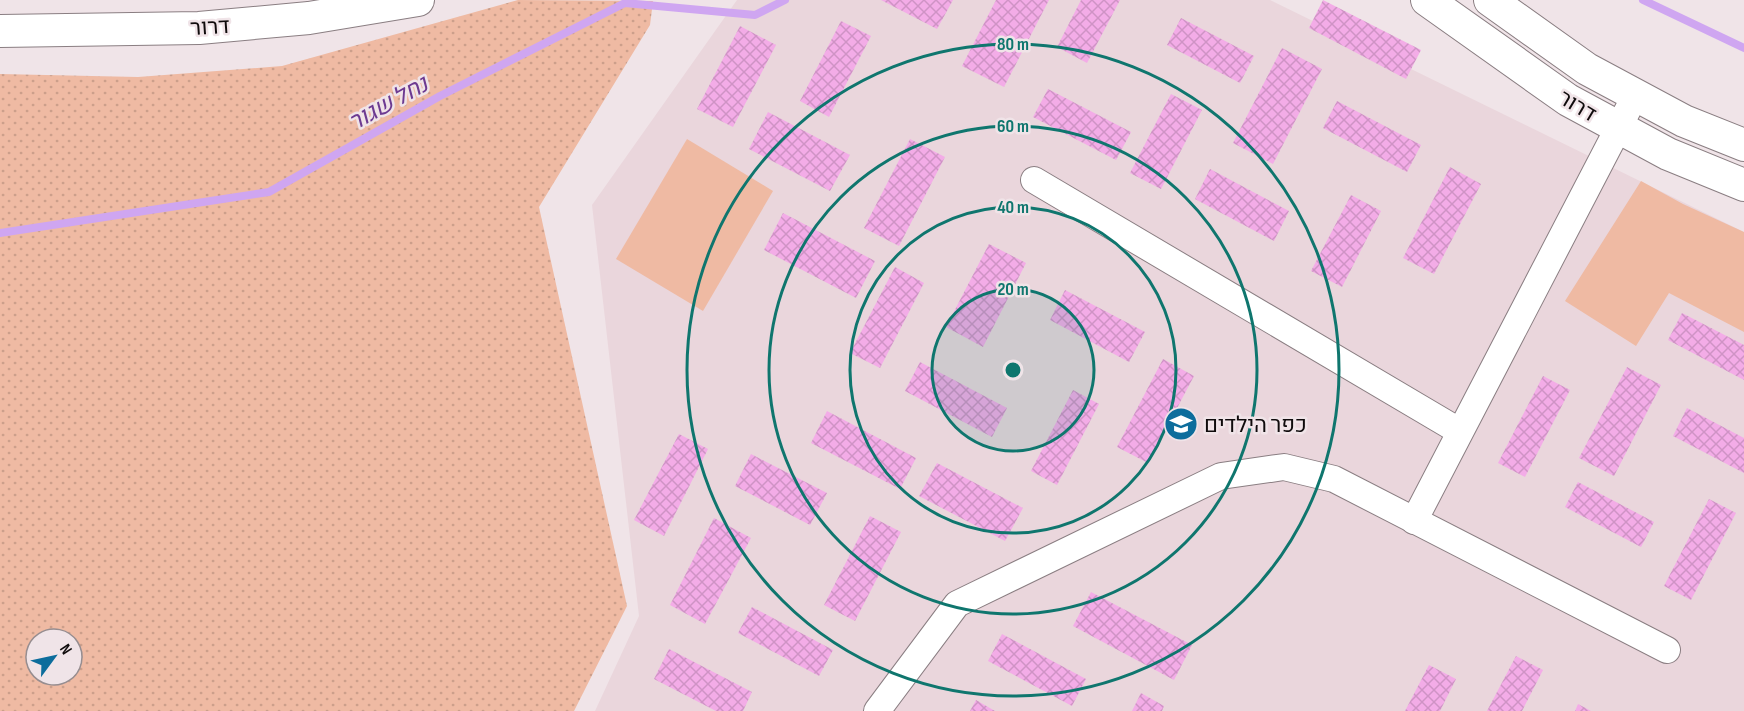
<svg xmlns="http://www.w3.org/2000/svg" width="1744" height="711" font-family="'Sofia Sans Condensed',Heebo,sans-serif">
<defs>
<pattern id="grass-dots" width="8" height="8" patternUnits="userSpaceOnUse" patternTransform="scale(1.5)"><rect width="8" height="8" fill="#efbaa3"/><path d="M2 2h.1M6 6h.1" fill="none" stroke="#cc9f8b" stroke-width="1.8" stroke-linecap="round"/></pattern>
<pattern id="building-cross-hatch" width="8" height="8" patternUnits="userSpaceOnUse" patternTransform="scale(1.5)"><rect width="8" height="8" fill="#f3ace7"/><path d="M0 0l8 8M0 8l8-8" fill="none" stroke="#cf93c5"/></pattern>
</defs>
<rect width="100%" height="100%" fill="#f0e4e8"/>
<!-- built -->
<polygon fill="#ead6dc" points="737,0 1270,0 1744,232 1744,711 595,711 639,616 592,205"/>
<!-- grass -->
<path fill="url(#grass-dots)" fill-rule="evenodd" d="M518,0L653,1L650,25L539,207L627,606L574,711H0V74L138,77L282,66ZM36,639H72V675H36Z"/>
<!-- garden -->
<g fill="#efbaa3">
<polygon points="687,139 773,191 703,311 616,259"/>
<polygon points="1641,181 1683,204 1744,232 1744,332 1669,293 1636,346 1565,301"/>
</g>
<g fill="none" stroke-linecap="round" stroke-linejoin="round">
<!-- stream -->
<g stroke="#cfa6f1" stroke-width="8">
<polyline points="1643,0 1744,48"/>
<polyline points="0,233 269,192 440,96 625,3 755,15 785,0"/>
</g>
</g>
<!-- building -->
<g fill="url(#building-cross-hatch)">
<polygon points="881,0 953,0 937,29"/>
<polygon points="996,0 1049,0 1004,87 962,66"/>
<polygon points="1081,0 1120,0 1087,63 1057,47"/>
<polygon points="1323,0 1421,50 1406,79 1309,28"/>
<polygon points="1181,18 1254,56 1240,83 1167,45"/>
<polygon points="841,21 871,36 829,117 800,101"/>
<polygon points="740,26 776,45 733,127 697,109"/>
<polygon points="1282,48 1322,69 1273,164 1233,143"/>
<polygon points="1048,89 1131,132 1116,160 1033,117"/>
<polygon points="1171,94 1202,110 1161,189 1130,173"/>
<polygon points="1337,101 1421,145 1407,172 1323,128"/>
<polygon points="768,112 850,155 830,191 749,149"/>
<polygon points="910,139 945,157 899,246 864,228"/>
<polygon points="1450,167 1481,184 1434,274 1403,258"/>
<polygon points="1210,169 1289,211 1274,241 1195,199"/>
<polygon points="1351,195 1381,211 1342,287 1311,271"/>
<polygon points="783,213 875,261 856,298 764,250"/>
<polygon points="989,244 1026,263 983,347 946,327"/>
<polygon points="895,267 924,283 880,368 850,353"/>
<polygon points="1065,290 1145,332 1129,362 1050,320"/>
<polygon points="1682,313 1744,345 1744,380 1668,340"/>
<polygon points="1163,359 1194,376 1148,463 1117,447"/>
<polygon points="920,362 1007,408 992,437 905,391"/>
<polygon points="1627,367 1661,385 1614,476 1579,458"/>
<polygon points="1543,376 1570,390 1525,477 1498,463"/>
<polygon points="1073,390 1099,404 1057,485 1031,471"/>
<polygon points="1687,408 1744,438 1744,473 1673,436"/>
<polygon points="827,411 916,458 900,489 811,443"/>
<polygon points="679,434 708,449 664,536 634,520"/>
<polygon points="751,454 827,493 810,525 735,486"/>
<polygon points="937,463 1023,508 1005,541 919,496"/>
<polygon points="1578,482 1654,522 1641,547 1565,507"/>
<polygon points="1709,499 1736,513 1691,600 1664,586"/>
<polygon points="870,516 901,532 855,621 824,605"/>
<polygon points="714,518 751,538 705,624 670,605"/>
<polygon points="1091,592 1192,645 1174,680 1073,626"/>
<polygon points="752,607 833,650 819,676 738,633"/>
<polygon points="1002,634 1086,679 1072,706 988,661"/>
<polygon points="669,649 752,692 743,711 716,711 654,679"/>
<polygon points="1516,656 1543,670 1522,711 1487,711"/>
<polygon points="1429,665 1456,679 1440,711 1405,711"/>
<polygon points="1141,693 1164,706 1162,711 1132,711"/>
<polygon points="976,700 995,711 970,711"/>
<polygon points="1578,704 1591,711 1575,711"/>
</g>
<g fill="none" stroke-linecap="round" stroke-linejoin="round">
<defs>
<g id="minor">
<polyline points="1034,180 1459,431"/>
<polyline points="1414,521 1635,96"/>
<polyline points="877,711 957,604 1221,476 1284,467 1334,479 1667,650"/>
</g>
<g id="tertiary">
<polyline points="1427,0 1568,100 1668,154 1744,185"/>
<polyline points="1490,0 1587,69 1684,121 1744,145"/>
<polyline points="0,31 199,28 309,18 418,0"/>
</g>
</defs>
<!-- minor casing -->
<use href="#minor" stroke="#8a7e82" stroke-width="28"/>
<!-- tertiary casing -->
<use href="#tertiary" stroke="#8a7e82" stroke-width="34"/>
<!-- minor -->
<use href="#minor" stroke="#fff" stroke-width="26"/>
<!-- tertiary -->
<use href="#tertiary" stroke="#fff" stroke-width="32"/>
</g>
<!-- distance rings -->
<circle cx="1013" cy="370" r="81" fill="#0f766e" fill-opacity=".12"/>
<g fill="none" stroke="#0f766e" stroke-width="3">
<circle cx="1013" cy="370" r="81"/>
<circle cx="1013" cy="370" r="163"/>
<circle cx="1013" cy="370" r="244"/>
<circle cx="1013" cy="370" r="326"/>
</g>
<!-- icons -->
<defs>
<symbol id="school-disc" viewBox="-11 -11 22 22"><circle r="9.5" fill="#0d6d9c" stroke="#f0e4e8"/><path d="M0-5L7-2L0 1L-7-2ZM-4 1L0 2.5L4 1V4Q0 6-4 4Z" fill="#fff"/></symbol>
</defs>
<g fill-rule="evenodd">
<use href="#school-disc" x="1162" y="405" width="38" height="38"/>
</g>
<g text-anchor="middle" stroke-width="5" stroke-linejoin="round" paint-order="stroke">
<!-- street labels -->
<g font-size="22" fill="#0f0b0c" stroke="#f0e4e8">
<text transform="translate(210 26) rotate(-4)" y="8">דרור</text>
<text transform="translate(1578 105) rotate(31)" y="8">דרור</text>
</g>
<!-- poi labels -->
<g font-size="22" fill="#0f0b0c" stroke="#f0e4e8" text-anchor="start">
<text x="1204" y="432">כפר הילדים</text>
</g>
<!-- water labels -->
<g font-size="24" font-style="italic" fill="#6d3a91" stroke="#f0e4e8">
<text transform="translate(388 103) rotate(-29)" y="8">נחל שגור</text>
</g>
</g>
<circle cx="1013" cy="370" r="9" fill="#0f766e" stroke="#f0e4e8" stroke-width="3"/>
<g font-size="18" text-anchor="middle" font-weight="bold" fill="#0f766e" stroke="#f0e4e8" stroke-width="5" stroke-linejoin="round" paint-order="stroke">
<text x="1013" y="50">80 m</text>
<text x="1013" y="132">60 m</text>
<text x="1013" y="213">40 m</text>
<text x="1013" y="295">20 m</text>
</g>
<!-- north arrow -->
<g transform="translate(54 657) rotate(57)"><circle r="28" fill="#f0e4e8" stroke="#968d90" stroke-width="1.5"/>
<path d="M0-4.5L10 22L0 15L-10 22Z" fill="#0d6d9c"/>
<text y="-9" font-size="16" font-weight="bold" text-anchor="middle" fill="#0f0b0c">N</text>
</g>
</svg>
